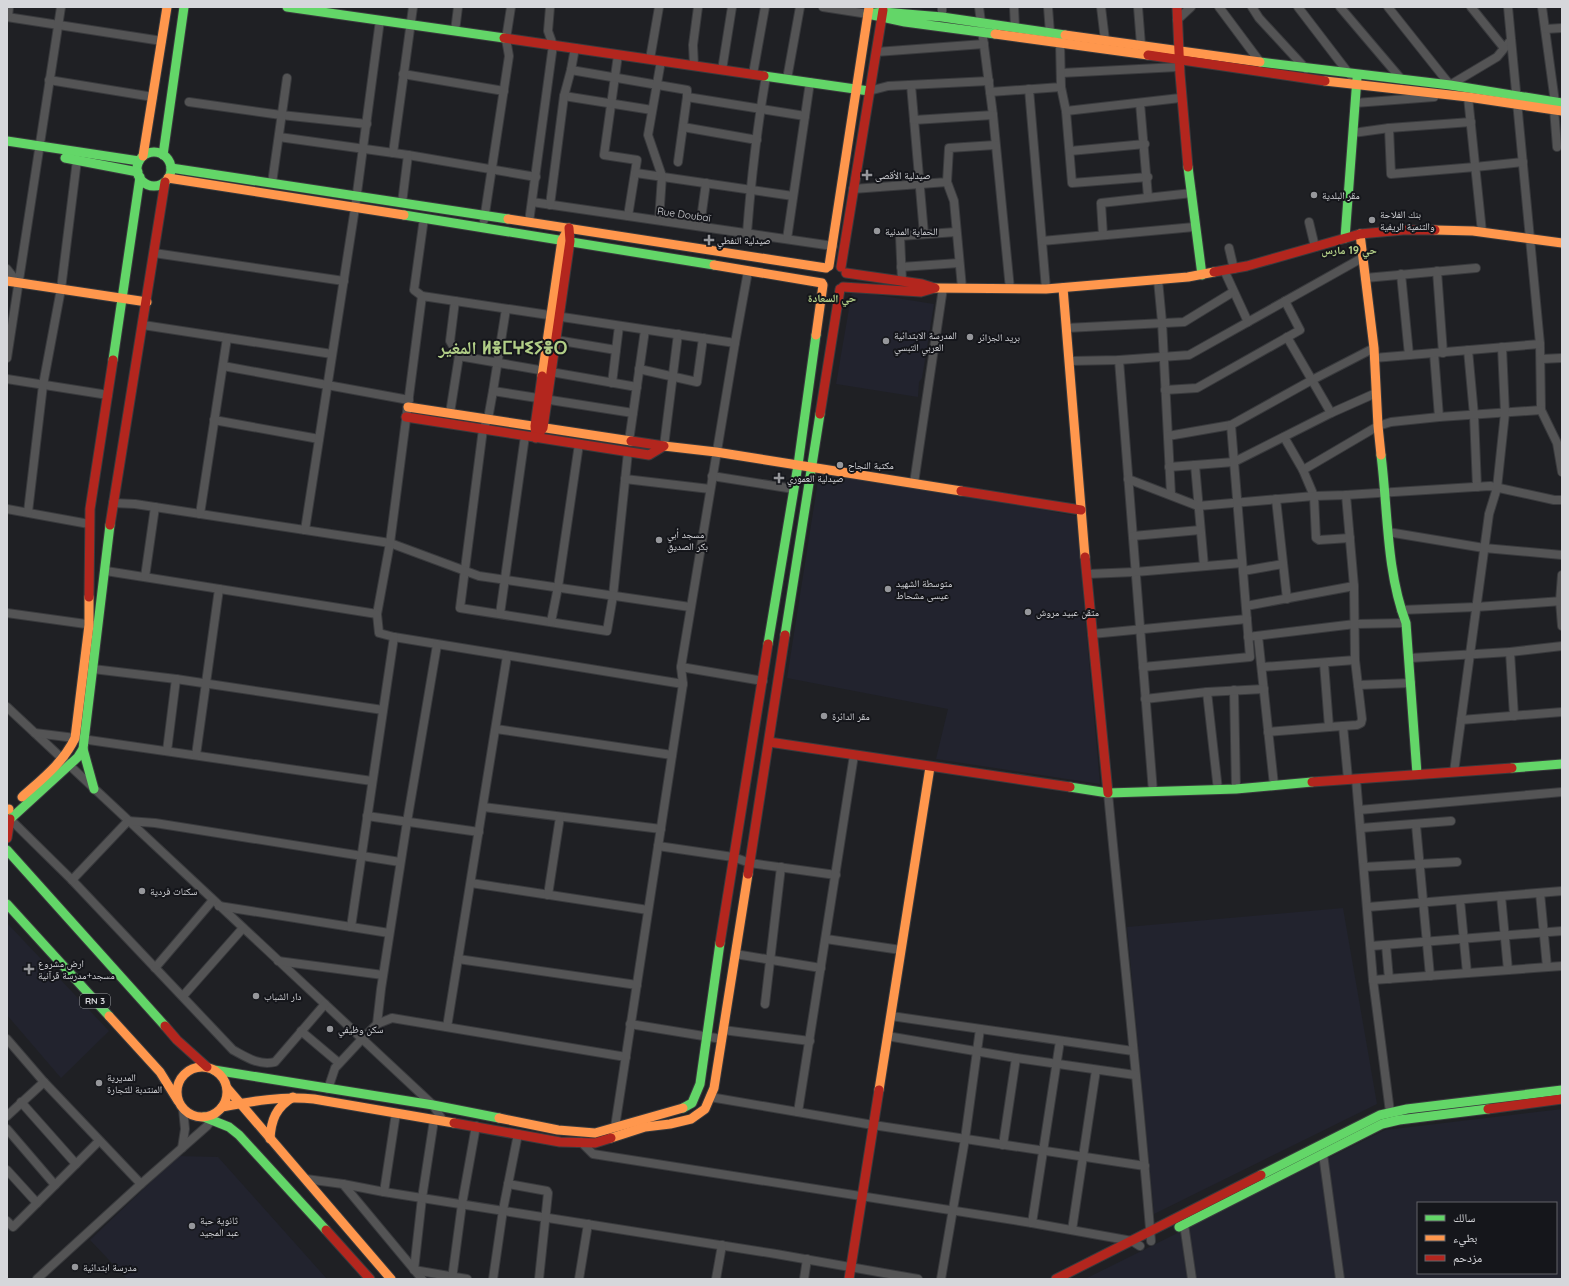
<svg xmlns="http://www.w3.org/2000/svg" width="1569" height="1286" font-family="Quicksand,'Noto Naskh Arabic','Noto Sans Tifinagh',sans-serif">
<rect width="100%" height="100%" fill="#1f2024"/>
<!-- built -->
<g fill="#22232e" fill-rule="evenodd">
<polygon points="852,291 934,304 922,378 919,382 918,397 836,384"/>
<polygon points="819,474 996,501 1076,516 1100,784 936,759 948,709 787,678"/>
<polygon points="1343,908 1377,1104 1154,1214 1127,927"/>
<polygon points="7,923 109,1031 61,1078 7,1015"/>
<path d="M1562,1109V1279H1085L1385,1130ZM1418,1203H1556V1273H1418Z"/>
<polygon points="178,1156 218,1157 327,1279 127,1279 90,1240"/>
</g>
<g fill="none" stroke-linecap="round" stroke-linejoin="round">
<defs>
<g id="street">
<polyline points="823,7 868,14"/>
<polyline points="942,7 942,17"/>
<polyline points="979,7 993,115 1010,289"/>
<polyline points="1014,7 1015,28"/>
<polyline points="1048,7 1050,33"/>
<polyline points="1101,7 1105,40"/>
<polyline points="1138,7 1141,45"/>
<polyline points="1219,7 1260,62"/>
<polyline points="1252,7 1259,18 1306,69"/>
<polyline points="1298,7 1350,75"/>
<polyline points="1340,7 1402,80"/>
<polyline points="1388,7 1450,85 1497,57 1511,40"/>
<polyline points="1471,7 1504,48"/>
<polyline points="1508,7 1540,344 1541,410 1557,443 1562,472"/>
<polyline points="1542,7 1555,102"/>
<polyline points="7,17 162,41"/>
<polyline points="8,17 9,7"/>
<polyline points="1177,20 1191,7"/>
<polyline points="1546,29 1562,28"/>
<polyline points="455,31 458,7"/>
<polyline points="876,52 984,44"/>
<polyline points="618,55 604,155 637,160 628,216"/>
<polyline points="650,59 659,7"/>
<polyline points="694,66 693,45 698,7"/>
<polyline points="571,70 687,90 687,97 678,162"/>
<polyline points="722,70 732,7"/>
<polyline points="1061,73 1178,67"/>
<polyline points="403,74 504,91"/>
<polyline points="753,74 765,7"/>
<polyline points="787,79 800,7"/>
<polyline points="49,80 153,97"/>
<polyline points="911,85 924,234"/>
<polyline points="1061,87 1066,111 1072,183 1148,177"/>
<polyline points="1029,89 1046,289"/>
<polyline points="869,91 888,86 989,81"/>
<polyline points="990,92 1061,87 1060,42"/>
<polyline points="564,96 652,110"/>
<polyline points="687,97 805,116"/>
<polyline points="1468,97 1482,232"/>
<polyline points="189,102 281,115 367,124"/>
<polyline points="1140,103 1148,197"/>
<polyline points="1355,103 1434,97"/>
<polyline points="1554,109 1557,147"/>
<polyline points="1066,111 1180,98"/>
<polyline points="914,120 993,115"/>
<polyline points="683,127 757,140"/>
<polyline points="1389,128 1391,174 1475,167 1523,162"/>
<polyline points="1353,133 1389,128 1471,122"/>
<polyline points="279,137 408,155 536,177"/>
<polyline points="1070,151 1145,144"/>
<polyline points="393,153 413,7"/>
<polyline points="636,173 793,196"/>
<polyline points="947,182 954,201 962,288"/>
<polyline points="272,183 287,78"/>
<polyline points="853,189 947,182 949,148 995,145"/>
<polyline points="532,202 833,246"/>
<polyline points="402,203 408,155"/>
<polyline points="550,205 564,96 571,70 575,48"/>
<polyline points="484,220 509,56 506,39 511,7"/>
<polyline points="659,220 662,176 648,135 661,61"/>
<polyline points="529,222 553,45 548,31 550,7"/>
<polyline points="1309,222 1315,247"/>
<polyline points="700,226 706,183"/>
<path d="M747,233C751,181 757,128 766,76"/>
<polyline points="1103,235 1101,203 1192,193"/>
<polyline points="787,239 810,82"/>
<polyline points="1042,241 1194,227"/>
<polyline points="1229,248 1234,269"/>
<polyline points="154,253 344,281"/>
<polyline points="901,267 959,263"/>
<polyline points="7,269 18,283"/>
<polyline points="1224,270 1248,322"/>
<polyline points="1437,271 1443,353"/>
<polyline points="1401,274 1409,355"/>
<polyline points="1365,278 1476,268"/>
<polyline points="1158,280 1162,322 1171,495"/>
<polyline points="902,281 900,236 956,232"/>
<polyline points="422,296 414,290 424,218"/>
<polyline points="455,301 450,341 459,356"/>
<polyline points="506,309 493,391 488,419 483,429 460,608 607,631 613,596 628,452"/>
<polyline points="143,325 332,354"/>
<polyline points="1066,328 1184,322 1233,292"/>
<polyline points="1287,337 1331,413"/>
<polyline points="556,340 616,350"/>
<polyline points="1468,350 1474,415 1477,487"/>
<polyline points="1434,353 1439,417"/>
<polyline points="7,358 61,7"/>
<polyline points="1374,358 1540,344"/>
<polyline points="1541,359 1562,358"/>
<polyline points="1119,360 1153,792"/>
<polyline points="1069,361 1119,360 1189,355 1362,258"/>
<polyline points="223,366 409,400"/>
<polyline points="639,369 697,382 703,338"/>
<polyline points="7,379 108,395"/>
<polyline points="612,383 619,326"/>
<polyline points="1165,390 1197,388 1300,330 1285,301"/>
<polyline points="493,391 633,413"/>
<polyline points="450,413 459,356 637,387"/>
<polyline points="214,420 319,439"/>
<polyline points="1168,436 1231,425 1312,380 1374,348"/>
<polyline points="1284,437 1303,470 1314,496 1316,538 1319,540 1350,538"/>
<polyline points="629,441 645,330"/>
<polyline points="664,446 678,334"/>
<polyline points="1195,465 1204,566"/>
<polyline points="1169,467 1234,462 1331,413 1376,393"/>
<polyline points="1303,470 1378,426 1391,422 1439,417 1541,410"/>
<polyline points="712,476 794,489"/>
<polyline points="625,479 710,489"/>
<polyline points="1128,479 1198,506 1314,496 1346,495 1490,486 1554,500 1562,500"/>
<polyline points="914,483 943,288"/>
<polyline points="1276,499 1287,599"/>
<polyline points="113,503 135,504 390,543 479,576 690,607"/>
<polyline points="7,509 89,524"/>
<polyline points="28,512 43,385 61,289 77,160"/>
<polyline points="200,514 227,338"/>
<polyline points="305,530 355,208 380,20"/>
<polyline points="1388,532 1484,548 1562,555"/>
<polyline points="1133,536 1200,530"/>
<polyline points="106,571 377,614 390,543 422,296 735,343"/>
<polyline points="1243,571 1283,564"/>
<polyline points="1087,574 1135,572 1242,563"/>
<polyline points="1562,575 1560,601 1562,626"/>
<polyline points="145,577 155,507"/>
<polyline points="1246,606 1354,586"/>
<polyline points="1401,610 1476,607 1562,601"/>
<polyline points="7,613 93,625"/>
<polyline points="377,614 379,633 394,637 683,684"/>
<polyline points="500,614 525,436"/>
<polyline points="551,622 558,587 579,444"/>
<polyline points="1092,634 1247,619"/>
<polyline points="1258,636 1274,785"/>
<polyline points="1248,637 1355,624 1406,623"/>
<polyline points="1510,652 1514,716"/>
<polyline points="1410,658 1510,652 1562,646"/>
<polyline points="681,667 763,681"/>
<polyline points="1143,667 1250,657 1231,425"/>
<polyline points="1262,667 1355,660"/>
<polyline points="93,669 176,679 383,710"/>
<polyline points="1358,685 1411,683"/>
<polyline points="1234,690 1236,789"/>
<polyline points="1207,692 1218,790"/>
<polyline points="1145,699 1207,692 1264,689"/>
<polyline points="7,707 433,1105 443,1121"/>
<polyline points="1461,720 1562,712"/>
<polyline points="1343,726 1348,779"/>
<polyline points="1329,727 1357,725 1361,723 1362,719 1355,660 1354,586 1346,495"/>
<polyline points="496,729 672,755"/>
<polyline points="1268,732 1329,727 1324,663"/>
<polyline points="35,733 75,738 372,781"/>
<polyline points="167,751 176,679"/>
<polyline points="196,755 219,589"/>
<polyline points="1454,772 1489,514 1497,488 1505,413 1502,347"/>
<polyline points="1356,779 1373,980 1390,1112"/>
<path d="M1108,793C1122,942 1139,1091 1151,1241"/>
<polyline points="483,807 661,829"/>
<polyline points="1359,810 1562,792"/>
<polyline points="367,816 479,832"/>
<path d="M10,819L72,880L233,1050C246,1057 259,1066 275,1062L325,1004"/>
<polyline points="1416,825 1430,976"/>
<polyline points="1361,828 1451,821"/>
<polyline points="658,846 733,857 750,863 836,875"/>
<polyline points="1364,867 1457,862"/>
<polyline points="72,880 128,821 155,823 400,862"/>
<polyline points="471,883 648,910"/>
<polyline points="1540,893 1547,967"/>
<polyline points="548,895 560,817"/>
<polyline points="1501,896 1508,970"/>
<polyline points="1460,900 1467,973"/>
<polyline points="219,906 389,933"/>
<polyline points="1368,907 1562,891"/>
<polyline points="351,927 394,637"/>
<polyline points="826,939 901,950"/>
<polyline points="1386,945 1389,979"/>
<polyline points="1371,946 1562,931"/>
<polyline points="735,954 821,968"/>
<polyline points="458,959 637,985"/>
<polyline points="278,961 383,975"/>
<polyline points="155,968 213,900"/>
<polyline points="1373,980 1562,966"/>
<polyline points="183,996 243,928"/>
<polyline points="765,1004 781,867"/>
<polyline points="891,1016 1133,1051"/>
<polyline points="377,1024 381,989 407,822 437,645"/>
<polyline points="630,1024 722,1039"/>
<polyline points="447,1027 507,656"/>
<polyline points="723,1030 810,1041"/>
<polyline points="301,1031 339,1063"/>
<polyline points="887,1036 1016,1058 1135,1075"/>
<polyline points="7,1039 44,1082 141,1184"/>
<polyline points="328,1089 335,1068 362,1039 377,1024 392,1018 626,1057"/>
<polyline points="710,1097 873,1125 1145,1166"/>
<polyline points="21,1102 76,1164"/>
<polyline points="798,1112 854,755"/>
<polyline points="7,1116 44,1082"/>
<polyline points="434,1120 422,1198 414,1270 467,1279"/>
<polyline points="615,1127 683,684 681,667 735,343 748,271"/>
<polyline points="7,1129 55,1185"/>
<polyline points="581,1142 593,1154 1032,1223 1132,1241 1140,1246"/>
<polyline points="1003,1145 1016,1058"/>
<polyline points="182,1148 185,1129 183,1109"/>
<polyline points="1323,1154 1340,1279"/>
<polyline points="7,1170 37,1203"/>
<polyline points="306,1179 343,1184 422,1279"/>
<polyline points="343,1184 384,1192 776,1254 918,1279"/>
<polyline points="508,1184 547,1191 548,1193 539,1279"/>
<polyline points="384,1192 396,1113"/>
<polyline points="7,1221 13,1227 99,1141"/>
<polyline points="1032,1223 1060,1041"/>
<polyline points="1184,1224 1192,1279"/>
<polyline points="1072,1230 1096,1070"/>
<polyline points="37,1279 141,1184 207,1126 220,1109"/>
<polyline points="452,1279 462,1204 476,1126"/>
<polyline points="493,1279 503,1210 518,1134"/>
<polyline points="579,1279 588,1224"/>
<polyline points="716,1279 722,1245"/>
<polyline points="804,1279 807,1259"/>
<polyline points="941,1279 965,1139 980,1029"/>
</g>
<g id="fast">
<polyline points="287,7 504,38"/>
<polyline points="995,34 905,22 868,14 883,12 942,17 1065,35"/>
<polyline points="1260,62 1450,85 1562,103"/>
<polyline points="764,76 869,91"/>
<polyline points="7,141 139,161"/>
<circle cx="154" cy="169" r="17"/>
<polyline points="163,155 184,7"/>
<polyline points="65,158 138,172"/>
<polyline points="1188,167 1202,275"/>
<polyline points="171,168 508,219"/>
<polyline points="404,215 714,265"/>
<polyline points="1345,238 1357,78"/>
<polyline points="113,360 140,177"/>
<path d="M1381,455C1388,510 1386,570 1406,623L1417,774"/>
<polyline points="785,635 820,414"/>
<polyline points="768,644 798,465 816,335"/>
<polyline points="83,749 94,789"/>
<polyline points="1512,768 1562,764"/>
<polyline points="1070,787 1108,793 1236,789 1312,782"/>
<polyline points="7,822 78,757 83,749 110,525"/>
<polyline points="7,850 165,1026"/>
<polyline points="7,904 109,1016"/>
<polyline points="214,1070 433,1105 499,1118"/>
<polyline points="683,1108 692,1103 700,1084 720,943"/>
<polyline points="204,1117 229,1127 239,1135 326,1230"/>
<polyline points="1261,1175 1380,1115 1407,1109 1562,1090"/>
<polyline points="1179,1227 1382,1124 1399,1120 1488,1109"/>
</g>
<g id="slow">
<polyline points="995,34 1148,55"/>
<polyline points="1065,35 1260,62"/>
<polyline points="1325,81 1468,97 1562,111"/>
<polyline points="143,156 167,7"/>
<polyline points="168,178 404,215"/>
<polyline points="508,219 826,268"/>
<polyline points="1435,230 1473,231 1562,243"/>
<polyline points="1360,234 1374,348 1378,426 1381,455"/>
<polyline points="714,265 822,283"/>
<polyline points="829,266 869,7"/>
<polyline points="7,281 147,302"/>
<polyline points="935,288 1046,289 1188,277 1214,272"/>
<polyline points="1063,288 1085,557"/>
<polyline points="816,335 823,285"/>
<polyline points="542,376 562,240 569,228"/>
<polyline points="408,407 631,441"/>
<polyline points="664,446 716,452 961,491"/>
<path d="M22,797C42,779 63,763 75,738L89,625V597"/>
<polyline points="7,810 9,809"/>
<polyline points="109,1016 160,1072 178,1101"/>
<circle cx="202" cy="1092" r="25"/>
<polyline points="227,1088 391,1279"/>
<polyline points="879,1090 930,767"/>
<path d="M222,1107C253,1101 282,1096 314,1099L454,1123"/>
<polyline points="499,1118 558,1130 595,1133 683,1108"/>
<polyline points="611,1138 645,1127 670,1124 691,1119 705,1109 714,1088 748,874"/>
<path d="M270,1139C271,1120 276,1107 293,1097"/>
</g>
<g id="jam">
<polyline points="1177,7 1180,74 1188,167"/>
<polyline points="504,38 764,76"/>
<polyline points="1148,55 1325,81"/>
<polyline points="841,267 883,10"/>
<polyline points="1214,272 1247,266 1360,234 1403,230 1435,230"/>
<polyline points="843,287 921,292 935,288 922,284 846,273"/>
<polyline points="542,376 535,426 536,438 543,428 570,241 569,228"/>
<polyline points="820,414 840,289"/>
<polyline points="406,417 649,455 664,446 631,441"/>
<polyline points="961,491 1081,510"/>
<polyline points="110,525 165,182"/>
<polyline points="1085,557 1108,793"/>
<polyline points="89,597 90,509 113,360"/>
<polyline points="769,742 1070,787"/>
<polyline points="1312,782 1512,768"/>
<polyline points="7,838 10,819"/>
<polyline points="748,874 785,635"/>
<polyline points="720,943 768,644"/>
<polyline points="165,1026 177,1040 207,1067"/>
<polyline points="1488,1109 1562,1099"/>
<polyline points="454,1123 560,1142 595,1143 611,1138"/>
<polyline points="326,1230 370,1279"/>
<polyline points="849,1279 879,1090"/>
<polyline points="1056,1279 1261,1175"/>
</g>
</defs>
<!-- street casing -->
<use href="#street" stroke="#393a3d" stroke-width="10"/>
<!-- fast casing -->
<use href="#fast" stroke="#393a3d" stroke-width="11"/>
<!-- slow casing -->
<use href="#slow" stroke="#393a3d" stroke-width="11"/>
<!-- jam casing -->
<use href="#jam" stroke="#393a3d" stroke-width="11"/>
<!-- street -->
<use href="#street" stroke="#545455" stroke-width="8"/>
<!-- fast -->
<use href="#fast" stroke="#63d668" stroke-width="9"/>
<!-- slow -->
<use href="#slow" stroke="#ff974d" stroke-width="9"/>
<!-- jam -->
<use href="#jam" stroke="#b3261e" stroke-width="9"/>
</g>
<!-- markers -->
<g fill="#96979b" stroke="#15161b" stroke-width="1.5">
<path d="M865 169h4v4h4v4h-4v4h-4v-4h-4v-4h4z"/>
<circle cx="1314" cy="195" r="4"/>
<circle cx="1372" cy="220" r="4"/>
<circle cx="877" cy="231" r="4"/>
<path d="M707 234h4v4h4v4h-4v4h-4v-4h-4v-4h4z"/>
<circle cx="970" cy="337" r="4"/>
<circle cx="886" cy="341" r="4"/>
<circle cx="840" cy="465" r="4"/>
<path d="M777 472h4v4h4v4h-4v4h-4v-4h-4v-4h4z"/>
<circle cx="659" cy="540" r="4"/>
<circle cx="888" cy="589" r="4"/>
<circle cx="1028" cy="612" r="4"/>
<circle cx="824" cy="716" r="4"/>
<circle cx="142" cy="891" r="4"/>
<path d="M27 963h4v4h4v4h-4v4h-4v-4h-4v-4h4z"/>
<circle cx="256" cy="996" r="4"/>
<circle cx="330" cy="1029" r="4"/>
<circle cx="99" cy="1083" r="4"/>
<circle cx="192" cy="1226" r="4"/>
<circle cx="75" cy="1267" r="4"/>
</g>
<g text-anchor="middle" stroke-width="4" stroke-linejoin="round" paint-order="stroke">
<!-- shield labels -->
<rect fill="#15161b" stroke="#9c9da1" stroke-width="1" x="80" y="994" width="30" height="14" rx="3"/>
<g font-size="9" font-weight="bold" fill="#d6d7db">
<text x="95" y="1004">RN 3</text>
</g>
<!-- poi labels -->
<g font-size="10" fill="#d6d7db" stroke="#15161b" text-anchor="start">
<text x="875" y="179">صيدلية الأقصى</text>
<text x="1322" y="199">مقر البلدية</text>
<text x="1380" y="218">بنك الفلاحة<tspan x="1380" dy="12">والتنمية الريفية</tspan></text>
<text x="885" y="235">الحماية المدنية</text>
<text x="717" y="244">صيدلية النفطي</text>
<text x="894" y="339">المدرسة الابتدائية<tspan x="894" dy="12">العربي التبسي</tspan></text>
<text x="978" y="341">بريد الجزائر</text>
<text x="848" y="469">مكتبة النجاح</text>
<text x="787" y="482">صيدلية العموري</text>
<text x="667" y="538">مسجد أبي<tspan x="667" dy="12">بكر الصديق</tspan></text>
<text x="896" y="587">متوسطة الشهيد<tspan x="896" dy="12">عيسى مشحاط</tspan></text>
<text x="1036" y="616">متقن عبيد مروش</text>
<text x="832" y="720">مقر الدائرة</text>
<text x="150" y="895">سكنات فردية</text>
<text x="38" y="967">ارض مشروع<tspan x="38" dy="12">مسجد+مدرسة قرآنية</tspan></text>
<text x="264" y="1000">دار الشباب</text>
<text x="338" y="1033">سكن وظيفي</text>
<text x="107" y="1081">المديرية<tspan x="107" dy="12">المنتدبة للتجارة</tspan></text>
<text x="200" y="1224">ثانوية حبة<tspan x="200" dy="12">عبد المجيد</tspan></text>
<text x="83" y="1271">مدرسة ابتدائية</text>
</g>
<!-- street labels -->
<g font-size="10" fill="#d6d7db" stroke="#15161b">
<text transform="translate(684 214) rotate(8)" y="4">Rue Doubaï</text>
</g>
<!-- neighbourhood labels -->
<g font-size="11" font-weight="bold" fill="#b2cf87" stroke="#15161b">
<text x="1349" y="254">حي 19 مارس</text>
<text x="832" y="302">حي السعادة</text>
</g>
<!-- town labels -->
<g font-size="18" font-weight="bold" fill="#b2cf87" stroke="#15161b">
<text x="503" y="354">المغير ⵍⴻⵎⵖⵉⵢⴻⵔ</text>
</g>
</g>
<!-- border -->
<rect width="1569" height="1286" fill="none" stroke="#d6d7db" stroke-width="16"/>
<!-- legend -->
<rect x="1417" y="1202" width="140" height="72" fill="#15161b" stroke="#626368"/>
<rect x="1425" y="1215" width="20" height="6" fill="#63d668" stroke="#626368"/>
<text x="1453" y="1222" font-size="12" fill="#d6d7db">سالك</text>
<rect x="1425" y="1235" width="20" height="6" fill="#ff974d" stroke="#626368"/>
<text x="1453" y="1242" font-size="12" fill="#d6d7db">بطيء</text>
<rect x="1425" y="1255" width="20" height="6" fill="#b3261e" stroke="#626368"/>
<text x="1453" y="1262" font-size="12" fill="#d6d7db">مزدحم</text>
</svg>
